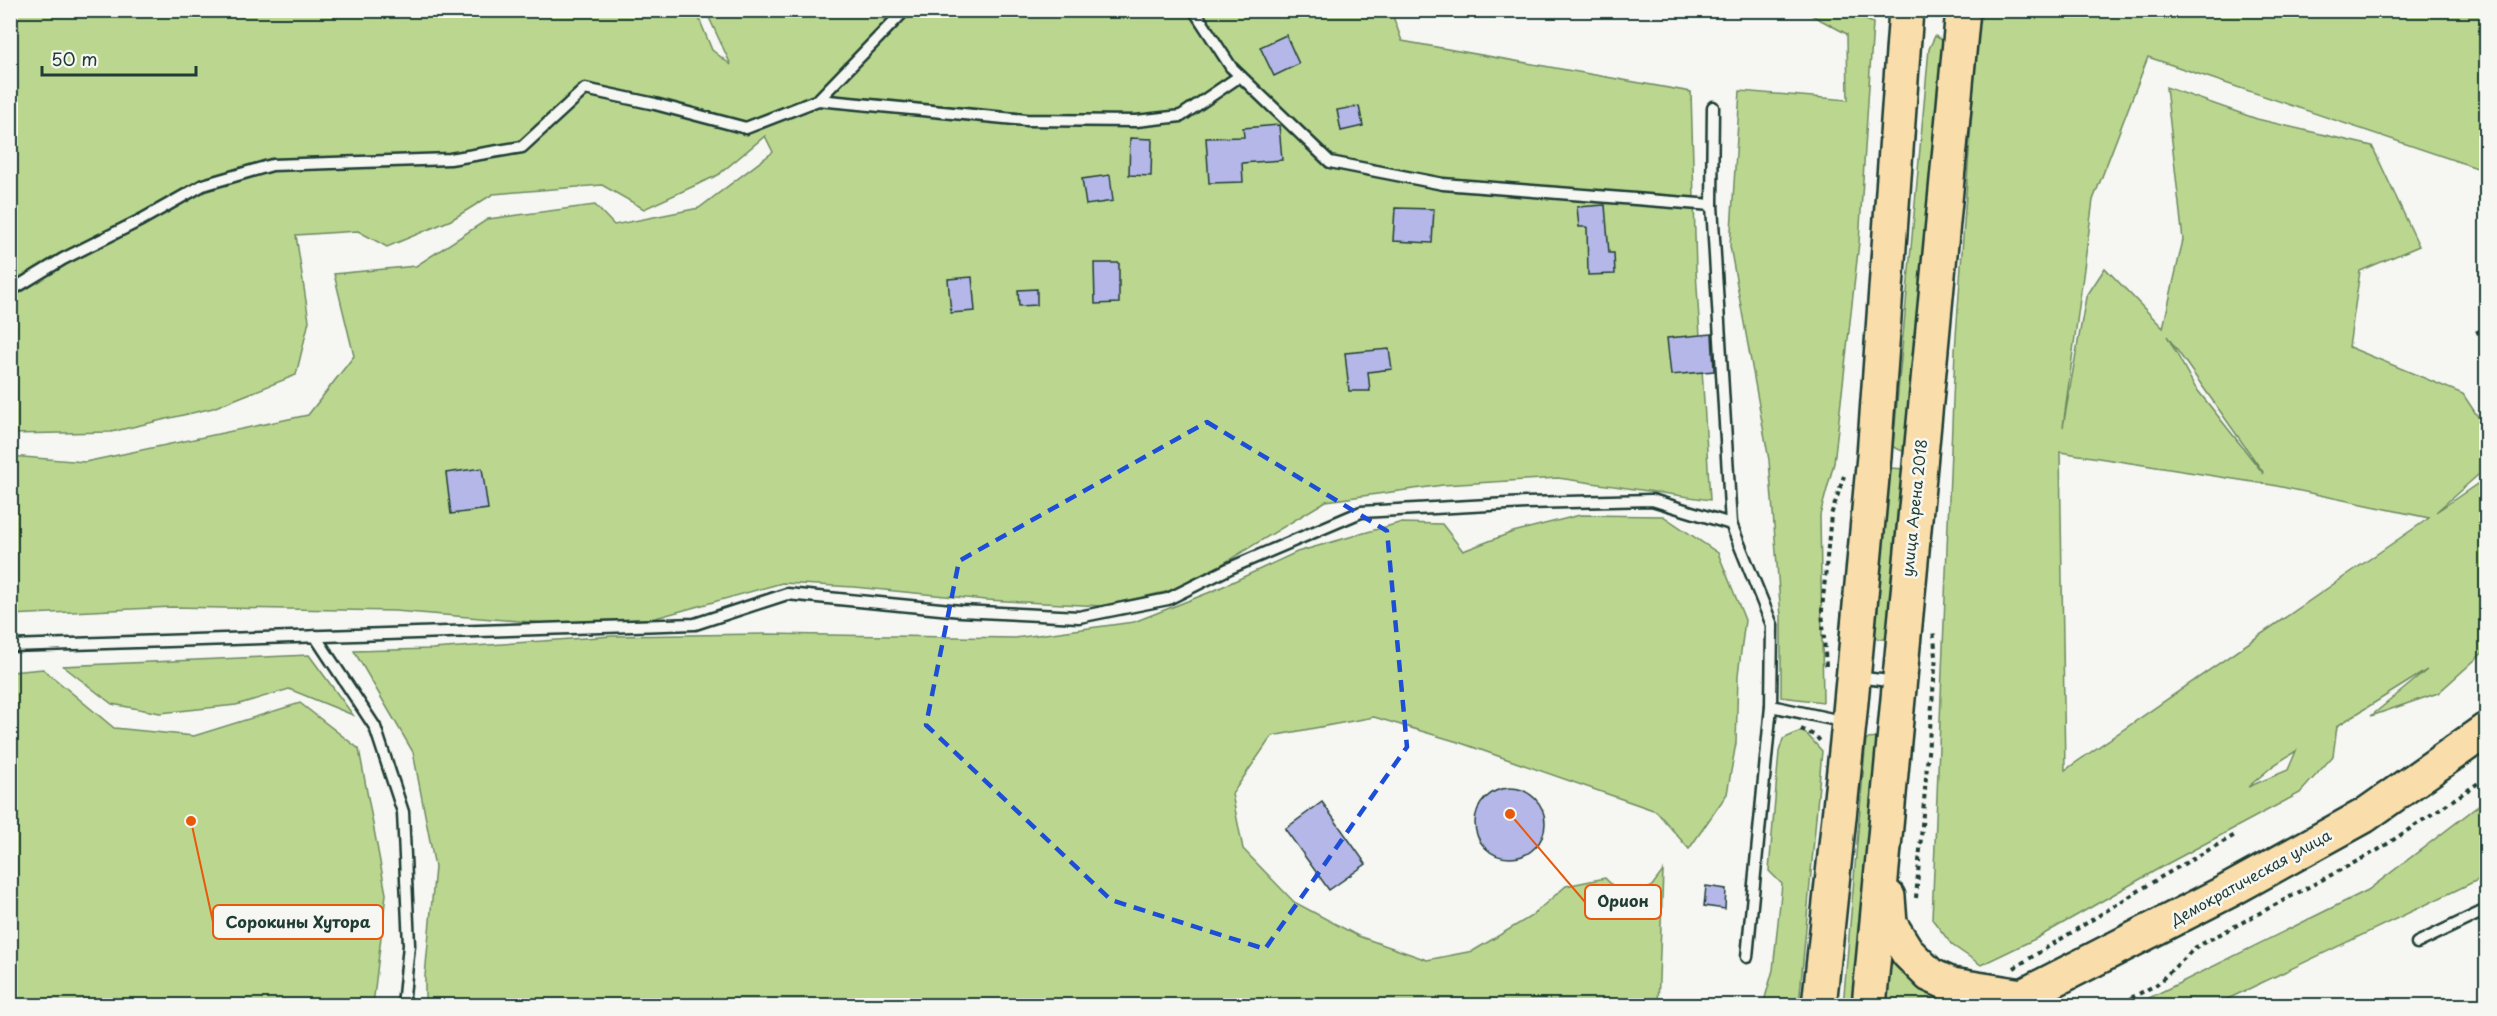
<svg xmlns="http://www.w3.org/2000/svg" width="2497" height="1016" font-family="'Playpen Sans',sans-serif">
<rect width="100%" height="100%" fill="#f6f6f2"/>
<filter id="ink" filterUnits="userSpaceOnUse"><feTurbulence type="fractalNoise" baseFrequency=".0167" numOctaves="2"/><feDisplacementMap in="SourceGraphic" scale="12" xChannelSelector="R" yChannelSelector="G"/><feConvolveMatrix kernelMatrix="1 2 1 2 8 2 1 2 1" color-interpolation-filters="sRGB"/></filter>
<g filter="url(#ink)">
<!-- green -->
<g fill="#bbd78f" stroke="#6d8a62" stroke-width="1.5" fill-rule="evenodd">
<polygon points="11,11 696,11 712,50 731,65 706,11 1391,11 1402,41 1691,92 1696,271 1710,500 1558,478 1443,485 1326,501 1183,588 1102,606 986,600 854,587 782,583 652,619 543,623 395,611 172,607 11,615 11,456 85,462 308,415 354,356 334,274 416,266 488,219 595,205 614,225 699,208 773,152 765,136 718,175 644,209 602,185 493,194 451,220 387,247 358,231 296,235 309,321 296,375 213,408 111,432 11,434"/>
<polygon points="1804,11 1847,11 1873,23 1859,242 1834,463 1820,515 1823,702 1781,697 1781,617 1769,460 1730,246 1740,91 1848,100 1847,34"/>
<path d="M1979,11H2486V171L2148,57L2093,200L2063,427L2086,297L2105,268L2163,328L2183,240L2166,87L2257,119L2372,146L2419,246L2360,271L2349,347L2463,394L2486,429V468L2436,512L2486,478V650L2438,693L2371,716L2427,670L2337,726L2333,756L2300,793L2165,865L2037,938L1981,965L1952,945L1932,919L1955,351ZM2167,336L2263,472V473L2195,387ZM2060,452L2272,485L2429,518L2065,770ZM2296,751L2288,770L2248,787L2274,765Z"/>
<polygon points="1935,36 1942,40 1946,50 1905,452 1893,447 1929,49"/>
<polygon points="1890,468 1904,469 1889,640 1875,638"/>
<polygon points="1580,515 1663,516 1718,553 1745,620 1738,675 1736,743 1727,794 1689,849 1656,811 1458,742 1374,717 1272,736 1232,794 1243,849 1294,902 1358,936 1427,960 1473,951 1530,917 1566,886 1605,878 1628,901 1651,887 1663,871 1658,1005 425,1005 425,976 435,867 413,752 354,651 432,649 613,636 766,634 1015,638 1134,622 1213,591 1297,552 1399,523 1442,524 1463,551 1513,532"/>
<polygon points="309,655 353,715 289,689 236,705 160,713 112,704 63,666"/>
<polygon points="43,669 114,728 194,736 300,703 359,749 386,894 373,1005 11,1005 11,672"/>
<polygon points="1803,730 1822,751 1799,1005 1763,1005 1773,970 1782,884 1769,871 1779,752 1783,739"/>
<polygon points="1882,738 1858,1005 1843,1006 1866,739"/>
<polygon points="2486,800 2486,876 2215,1005 2135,1005 2368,890"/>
<polygon points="1891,936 1974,999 1957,1005 1884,1006"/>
</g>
<!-- building -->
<g fill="#b5b7e8" stroke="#1f3d34" stroke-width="1.5">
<polygon points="1286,35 1299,64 1274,76 1260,47"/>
<polygon points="1359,106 1363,126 1341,131 1337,110"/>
<polygon points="1279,125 1282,160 1242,163 1243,182 1209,183 1206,138 1244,137 1243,128"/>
<polygon points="1130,138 1152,139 1151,176 1129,175"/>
<polygon points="1110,175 1113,201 1086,205 1082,179"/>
<polygon points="1605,205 1609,253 1614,253 1615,274 1588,275 1587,227 1579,227 1577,207"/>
<polygon points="1395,208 1434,209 1432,243 1393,241"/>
<polygon points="1094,263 1119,263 1119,303 1095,304"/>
<polygon points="972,277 975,311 951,313 948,279"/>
<polygon points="1037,289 1037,305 1019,306 1018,290"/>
<polygon points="1712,334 1714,371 1671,375 1667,338"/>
<polygon points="1389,349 1392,369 1368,372 1370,391 1349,391 1345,353"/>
<polygon points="482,468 488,509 451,514 446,473"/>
<circle cx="1510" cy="823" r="35"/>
<polygon points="1322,802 1366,864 1329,890 1285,829"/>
<polygon points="1706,886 1726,889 1725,909 1704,906"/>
</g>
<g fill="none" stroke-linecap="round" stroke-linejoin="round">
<defs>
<g id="service">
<polyline points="818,100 1026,120 1136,121 1181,116 1240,76"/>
<polyline points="1712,205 1713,107"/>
<polyline points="10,291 63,259 141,220 203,185 272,165 450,159 522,147 585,89 655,104 746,128 818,100 905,10"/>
<polyline points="1731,524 1772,625 1771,706 1747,957"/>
<polyline points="315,636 375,727 403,812 409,945 403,1006"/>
<polyline points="10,646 695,624 787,594 961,611 1079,617 1168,599 1230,568 1361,512 1526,503 1652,500 1731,524 1712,205 1443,184 1330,162 1231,67 1194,10"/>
<polyline points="1856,677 1897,682"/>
<polyline points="1771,706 1846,722"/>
<polyline points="2417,943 2486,910"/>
<polyline points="2480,1006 2486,1002"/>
</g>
<g id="primary">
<polyline points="1888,897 1890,924 1908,953 1930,975 1952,985 2022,996"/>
<polyline points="1819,1006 1849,723 1874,456 1906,10"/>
<polyline points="1869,1006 1963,10"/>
<polyline points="2003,1006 2228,891 2364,816 2486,730"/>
</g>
</defs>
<!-- service casing -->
<use href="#service" stroke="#1f3d34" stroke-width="15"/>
<!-- primary casing -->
<use href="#primary" stroke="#1f3d34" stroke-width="38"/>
<!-- path -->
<g stroke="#1f3d34" stroke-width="4" stroke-dasharray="4.5 4.5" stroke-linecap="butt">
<polyline points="2477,330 2486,349"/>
<polyline points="1826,666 1822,610 1831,515 1844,476"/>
<polyline points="1801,729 1816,736 1820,741"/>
<polyline points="1916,898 1936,656 1933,630"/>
<polyline points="2014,968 2161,877 2235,835"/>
<polyline points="2115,1006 2156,985 2196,947 2378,850 2486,778"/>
</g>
<!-- service -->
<use href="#service" stroke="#f6f6f2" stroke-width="10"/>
<!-- primary -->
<use href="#primary" stroke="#f9deab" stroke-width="33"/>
</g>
</g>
<!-- marked area -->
<path fill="none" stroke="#1d4ed8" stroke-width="4.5" stroke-dasharray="12 8" stroke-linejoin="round" d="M1207,422L1387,531L1407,747L1265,949L1111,900L926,725L959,561Z"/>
<g text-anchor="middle" stroke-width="5" stroke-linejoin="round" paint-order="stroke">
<!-- street labels -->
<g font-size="15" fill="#1f3d34" stroke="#f6f6f2">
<text transform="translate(1915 508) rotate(-84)" y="5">улица Арена 2018</text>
<text transform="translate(2251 878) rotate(-29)" y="5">Демократическая улица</text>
</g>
</g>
<!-- callouts -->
<path fill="none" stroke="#e8590c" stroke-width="2" d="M1510 814L1585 902M191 821L213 922"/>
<g fill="#e8590c" stroke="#f6f6f2" stroke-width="2">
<circle cx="1510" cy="814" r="6"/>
<circle cx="191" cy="821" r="6"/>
</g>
<g fill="#f6f6f2" stroke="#e8590c" stroke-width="2">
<rect x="1585" y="885" width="76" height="34" rx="6"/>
<rect x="213" y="905" width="170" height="34" rx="6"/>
</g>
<g font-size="16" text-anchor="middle" font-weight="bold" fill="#1f3d34">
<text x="1623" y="907">Орион</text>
<text x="298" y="928">Сорокины Хутора</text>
</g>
<!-- margin -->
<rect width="2497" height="1016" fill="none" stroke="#f6f6f2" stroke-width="36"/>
<rect x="18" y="18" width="2461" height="980" fill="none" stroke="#1f3d34" stroke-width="2" filter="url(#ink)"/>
<!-- scale -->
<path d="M42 66v9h154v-9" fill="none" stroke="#1f3d34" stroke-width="3"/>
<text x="51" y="66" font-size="18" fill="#1f3d34" stroke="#f6f6f2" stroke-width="4.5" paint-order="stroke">50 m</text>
</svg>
